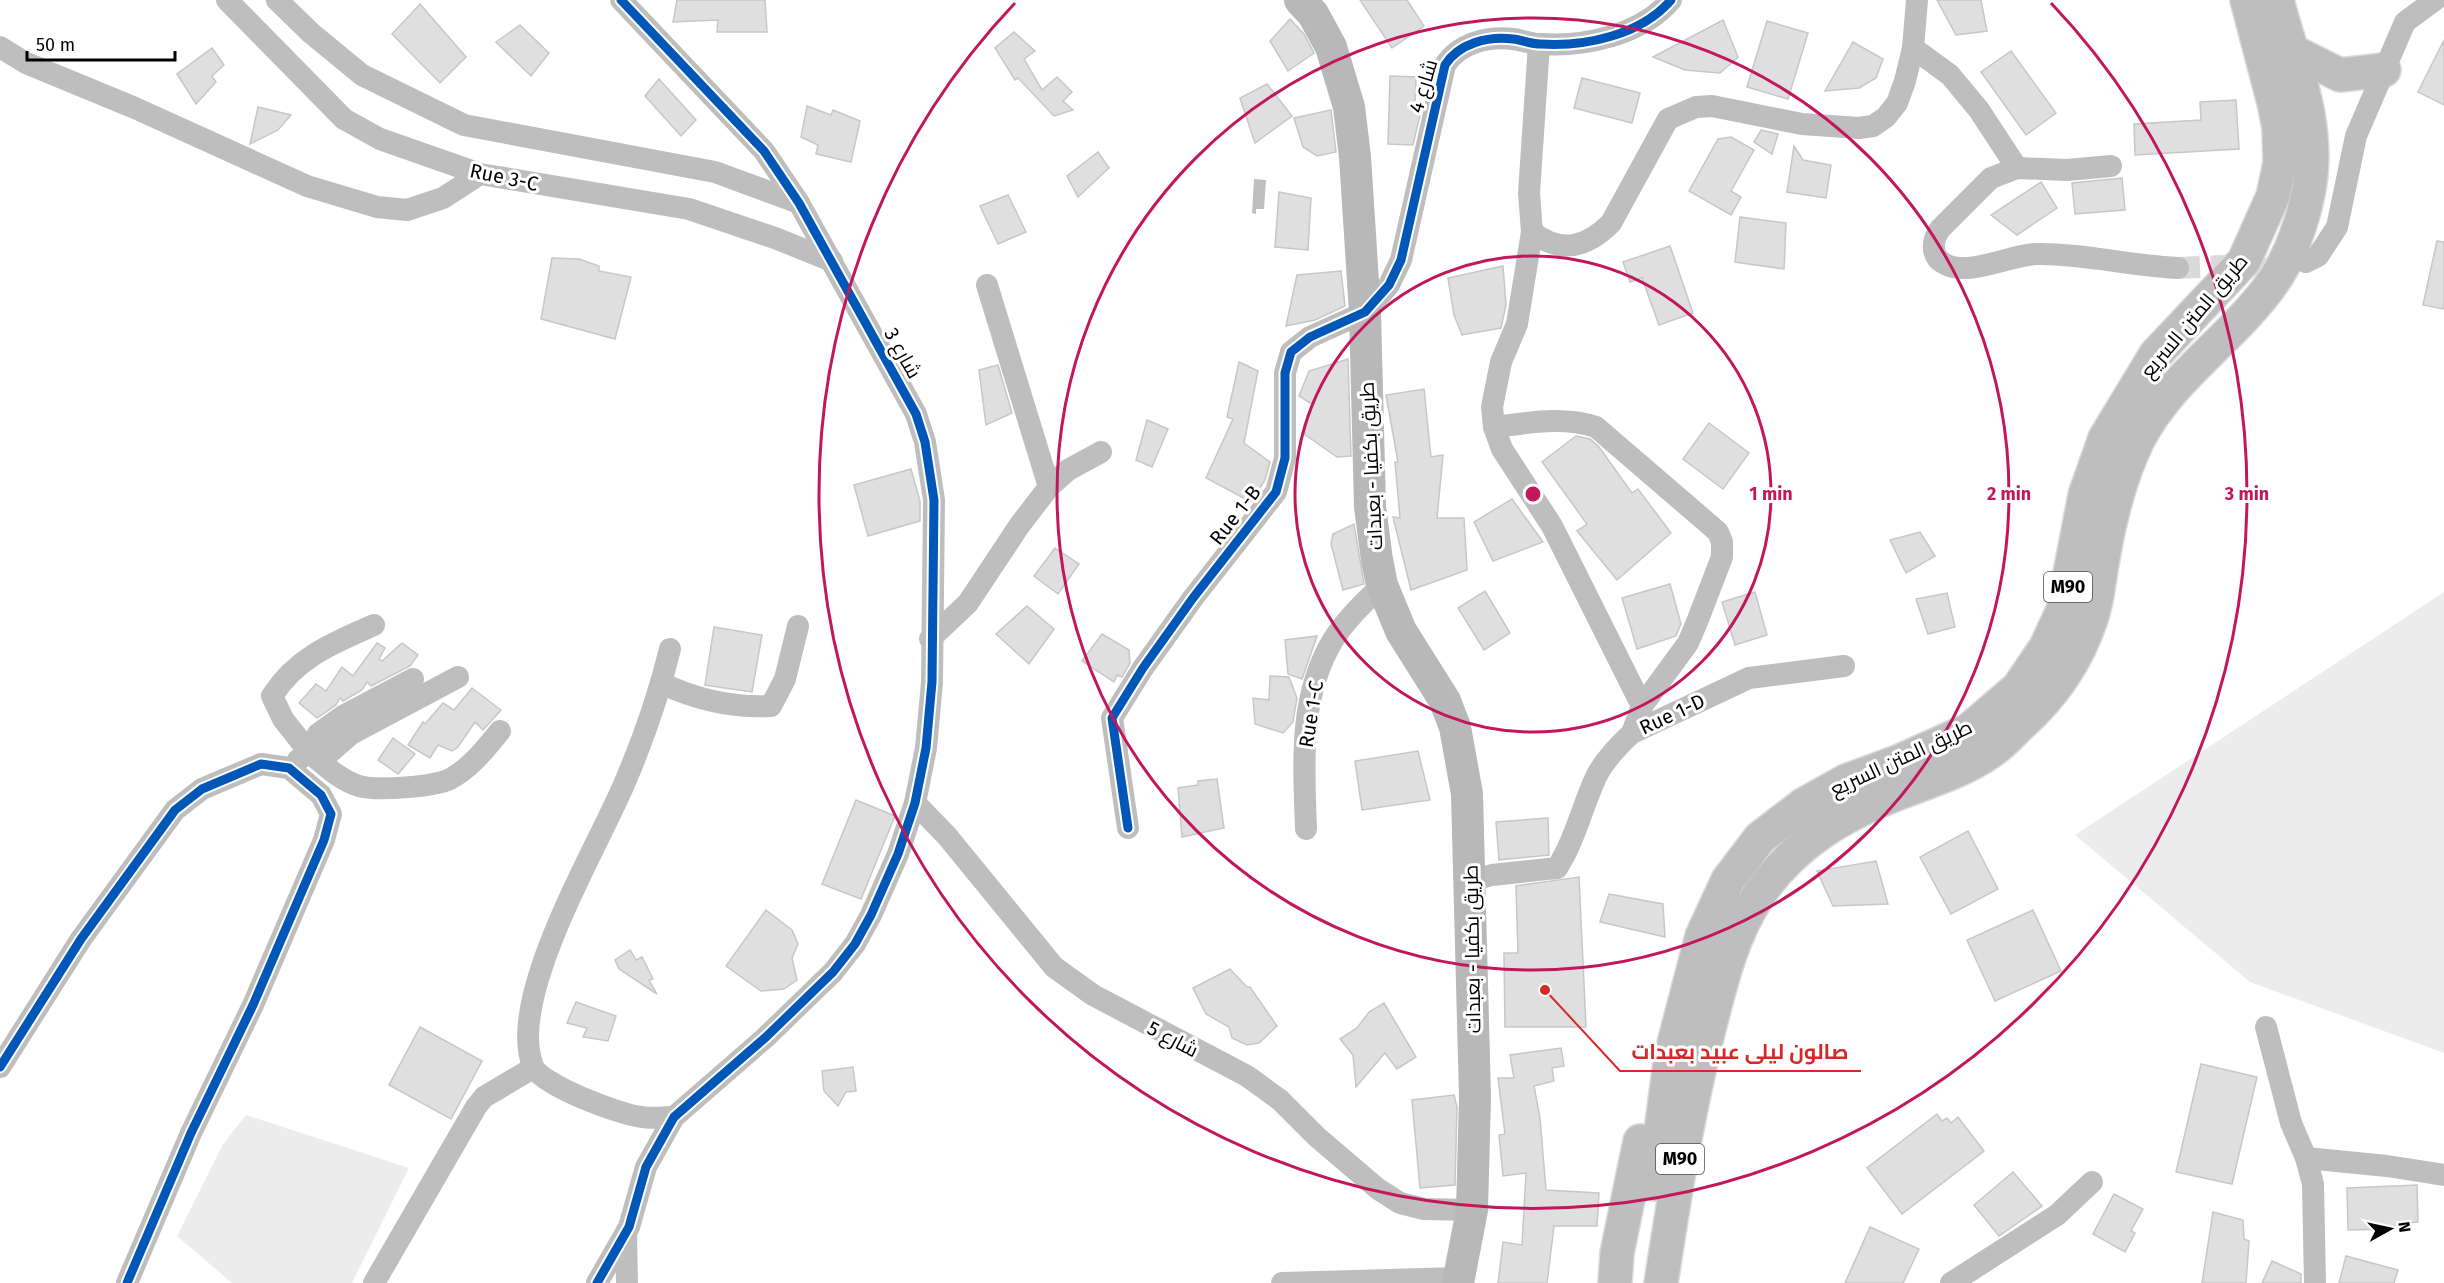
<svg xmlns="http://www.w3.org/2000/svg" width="2444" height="1283" font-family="'Fira Sans',Cairo,sans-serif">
<rect width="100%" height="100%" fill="#fff"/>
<!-- green -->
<g fill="#ececec">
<polygon points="2444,592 2444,1053 2250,982 2075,835"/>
<polygon points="246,1115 409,1168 352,1283 232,1283 177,1236 223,1144"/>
</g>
<!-- water -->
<polygon fill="#bfbfbf" points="1254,179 1266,180 1264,209 1256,209 1256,214 1252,213"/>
<!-- building -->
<g fill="#dfdfdf" stroke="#c7c7c7" stroke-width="1.5">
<polygon points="677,0 765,0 767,32 717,32 718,20 673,22"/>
<polygon points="1360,0 1407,0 1424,26 1392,48"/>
<polygon points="1937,0 1981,0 1987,31 1956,35"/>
<polygon points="420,4 466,57 440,83 392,34"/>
<polygon points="1290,19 1304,34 1314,53 1288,71 1270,41"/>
<polygon points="1723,20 1738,57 1720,73 1685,70 1653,57"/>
<polygon points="1767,21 1808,33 1788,99 1747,87"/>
<polygon points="520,25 549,53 531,76 496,42"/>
<polygon points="1014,32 1035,51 1024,59 1042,90 1057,77 1072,92 1063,101 1073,110 1054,116 1018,78 1015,80 995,48"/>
<polygon points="2444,40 2444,105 2418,92"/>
<polygon points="1853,42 1883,59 1876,78 1859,88 1825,91"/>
<polygon points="212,48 224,65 212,76 216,82 196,104 177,74"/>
<polygon points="2011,51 2056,113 2026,135 1981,72"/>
<polygon points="1390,76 1416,77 1415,106 1421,106 1421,111 1413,145 1388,144"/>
<polygon points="1582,78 1640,93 1632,123 1574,108"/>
<polygon points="659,79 696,120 681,136 645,96"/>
<polygon points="1267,84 1292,116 1255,143 1240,98"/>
<polygon points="2236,100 2239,149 2135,155 2134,124 2201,120 2200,102"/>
<polygon points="807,106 831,115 833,110 860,121 851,162 816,154 818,145 801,137"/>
<polygon points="258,107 291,115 278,130 250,144"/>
<polygon points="1331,110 1336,152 1317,156 1303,147 1294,118"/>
<polygon points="1761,130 1778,134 1772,154 1754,142"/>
<polygon points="1731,137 1754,150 1731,191 1741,197 1731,215 1689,191 1718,139"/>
<polygon points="1794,146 1803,160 1831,165 1826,198 1787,192"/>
<polygon points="1098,152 1109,168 1078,197 1067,176"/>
<polygon points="2122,178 2125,210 2075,214 2072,183"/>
<polygon points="2041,182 2057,208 2017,235 1991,215"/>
<polygon points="1279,192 1311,198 1308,250 1275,247"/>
<polygon points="1008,195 1026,232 998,244 980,206"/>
<polygon points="1740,217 1786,223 1784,269 1735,262"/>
<polygon points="2437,241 2444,242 2444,309 2423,305"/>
<polygon points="1670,246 1693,313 1659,325 1642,278 1630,282 1623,262"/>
<polygon points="552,258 579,259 599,266 599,271 631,277 615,339 541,319"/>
<polygon points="1503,266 1506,305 1501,328 1462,335 1454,315 1448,278"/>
<polygon points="1341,271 1345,306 1315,320 1286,326 1297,275"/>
<polygon points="1348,359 1351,456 1337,457 1304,434 1312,404 1299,396 1309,371"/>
<polygon points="1239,362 1258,371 1244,443 1270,462 1265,480 1251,502 1206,478 1233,419 1227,417"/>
<polygon points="998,365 1012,413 986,425 979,370"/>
<polygon points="1424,389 1431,457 1443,455 1437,518 1464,518 1467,570 1411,590 1393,517 1400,518 1395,462 1398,462 1386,395"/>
<polygon points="1147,420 1168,429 1152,467 1136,460"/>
<polygon points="1709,423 1749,453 1723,489 1683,459"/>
<polygon points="1576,436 1590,439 1599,447 1632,493 1638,489 1671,533 1617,580 1577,531 1587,524 1542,462"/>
<polygon points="911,469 920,501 920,521 868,536 854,485"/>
<polygon points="1512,499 1543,542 1493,561 1474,522"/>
<polygon points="1354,524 1364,584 1343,590 1331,544 1333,534"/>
<polygon points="1920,532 1935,556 1906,573 1890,540"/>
<polygon points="1055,548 1079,564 1058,594 1034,576"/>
<polygon points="1670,584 1681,624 1676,636 1637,649 1622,598"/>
<polygon points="1485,591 1510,633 1484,650 1458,608"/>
<polygon points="1755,592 1767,635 1735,645 1722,602"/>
<polygon points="1947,593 1955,627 1928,634 1916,599"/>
<polygon points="1027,606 1054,629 1029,664 996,634"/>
<polygon points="714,627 762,635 752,692 705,685"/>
<polygon points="1102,634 1129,650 1130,663 1122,677 1117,675 1114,682 1082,661"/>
<polygon points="1317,636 1302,679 1288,674 1285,640"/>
<polygon points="377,643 385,648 379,659 382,661 402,643 418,655 410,666 371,686 367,682 362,690 343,701 340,698 336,705 317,718 299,703 316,684 326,691 342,667 353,676"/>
<polygon points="1270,676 1289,677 1297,698 1293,722 1283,733 1255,724 1253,698 1269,700"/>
<polygon points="472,688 501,710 483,730 475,722 458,747 452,751 438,745 430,758 408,745 423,722 425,724 443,703 454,710"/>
<polygon points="393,738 415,754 398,774 378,760"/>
<polygon points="1418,751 1430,800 1362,810 1355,761"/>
<polygon points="1217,779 1224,828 1182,837 1178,788 1198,785 1198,781"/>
<polygon points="856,800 895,816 861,899 822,884"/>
<polygon points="1548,818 1549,855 1499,860 1496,822"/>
<polygon points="1968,831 1998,889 1951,914 1920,857"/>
<polygon points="1876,861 1888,904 1833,906 1817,871"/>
<polygon points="1579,877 1586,1027 1505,1027 1504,953 1518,953 1516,886"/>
<polygon points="1609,894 1663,904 1665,937 1600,922"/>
<polygon points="766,910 792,930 798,944 792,958 797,980 784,989 761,991 726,966"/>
<polygon points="2033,910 2061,971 1995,1001 1967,940"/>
<polygon points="630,950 636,960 642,957 653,979 649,980 657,994 619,969 615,960"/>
<polygon points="1230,969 1247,987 1250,987 1277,1026 1259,1043 1247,1045 1232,1038 1229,1027 1206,1014 1193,988"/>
<polygon points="576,1002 616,1016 608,1041 583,1037 587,1028 567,1023"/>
<polygon points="1384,1003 1416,1057 1397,1069 1385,1053 1356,1087 1353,1055 1340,1039 1357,1028 1369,1012"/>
<polygon points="420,1027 482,1061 451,1119 389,1085"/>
<polygon points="1561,1048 1564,1066 1552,1068 1554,1081 1534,1086 1540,1118 1546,1190 1599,1193 1597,1226 1554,1226 1547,1283 1498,1283 1503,1242 1522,1245 1526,1173 1503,1176 1499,1135 1505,1134 1498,1078 1514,1078 1510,1055"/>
<polygon points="2201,1064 2257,1077 2232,1184 2176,1172"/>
<polygon points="853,1067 856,1091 846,1092 838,1106 824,1091 822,1071"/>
<polygon points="1454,1095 1457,1107 1455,1185 1420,1188 1412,1100"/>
<polygon points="1937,1114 1942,1121 1947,1118 1951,1123 1958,1117 1984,1151 1902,1214 1867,1168"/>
<polygon points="2013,1172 2042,1206 1999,1236 1974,1205"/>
<polygon points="2417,1185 2418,1222 2403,1223 2403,1229 2348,1230 2347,1188"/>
<polygon points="2114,1194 2143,1209 2131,1231 2135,1233 2125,1252 2093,1234"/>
<polygon points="2213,1212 2243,1220 2244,1239 2249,1241 2246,1283 2202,1283"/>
<polygon points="1870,1227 1919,1249 1903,1283 1845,1283"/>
<polygon points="2346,1256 2398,1270 2394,1283 2339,1283"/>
<polygon points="2272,1261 2301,1274 2301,1283 2262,1283"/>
</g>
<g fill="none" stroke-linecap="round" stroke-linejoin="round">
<!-- street-tunnel -->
<polyline stroke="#d9d9d9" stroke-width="22" stroke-dasharray="22 11" stroke-linecap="butt" points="2178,268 2294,263"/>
<defs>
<g id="highway">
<polyline points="2294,52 2340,75 2384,70"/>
<polyline points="1654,1184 1671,1055 1702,936 1728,880 1760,838 1803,805 1846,781 1900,761 1969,730 2018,688 2046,647 2063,610 2085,495 2105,438 2156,354 2244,261 2273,196 2280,163 2279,128 2274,103 2247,0"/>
<polyline points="1615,1283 1617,1253 1640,1141"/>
<path d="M1661,1283C1674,1199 1687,1116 1708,1033C1720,986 1731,937 1758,896C1793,844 1842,815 1899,793C1930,781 1963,771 1990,752C2001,745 2010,735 2019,726C2052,697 2077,661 2091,619C2098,600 2099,578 2103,558C2110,517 2120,477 2138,440C2170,377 2233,339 2273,282C2291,256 2303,220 2309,189C2321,123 2293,62 2277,0"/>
</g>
</defs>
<!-- highway casing -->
<use href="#highway" stroke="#dbdbdb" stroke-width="36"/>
<!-- street -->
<g stroke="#bebebe" stroke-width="22">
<polyline points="227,0 344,119 380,139 480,174 689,209 775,238 832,261"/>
<polyline points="277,0 311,33 362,75 464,125 715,172 799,203"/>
<path d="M1539,44L1529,193L1532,232C1561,254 1586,248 1611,223L1668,119L1696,107L1712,106L1802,124L1859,128L1873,126L1886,117L1897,103L1905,81L1913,48L1917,0"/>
<polyline points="0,47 26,63 135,108 307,186 377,207 407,210 443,198 480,174"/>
<polyline points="1913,48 1950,75 1979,110 2017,168"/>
<path d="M2111,166L2067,170L2017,168L1991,178L1940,229C1932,240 1930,257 1945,264C1968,277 2010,255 2036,254C2082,253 2131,266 2178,268"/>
<polyline points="1532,232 1517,324 1501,362 1492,407 1494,427 1502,449 1552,526 1642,706"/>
<polyline points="2306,262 2318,256 2337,227 2356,136 2405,22 2435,0"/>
<polyline points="987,285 1049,487"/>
<path d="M1494,427C1528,423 1562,416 1596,427L1718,532L1722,542V557L1697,622L1688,643L1642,706L1632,733"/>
<polyline points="930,639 968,603 1019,526 1049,487 1068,470 1101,452"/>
<path d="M670,649C659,694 643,740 625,782C597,849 506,998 533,1066C540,1085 621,1115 642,1117C652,1119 663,1117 674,1117"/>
<path d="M413,679L343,716L318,734L309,752C324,765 340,780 359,786C376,791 434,787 450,779C471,768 485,749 500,731"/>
<path d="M661,683C695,699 734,708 771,706L785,679L798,626"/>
<path d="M298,760L309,752L283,719L272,696C297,657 333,643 374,625"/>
<polyline points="320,761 351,734 458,677"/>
<polyline points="915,803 947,836 1054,967 1093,995 1247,1076 1280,1100 1317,1137 1378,1189 1400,1203 1424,1209 1472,1210"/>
<path d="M1128,828L1112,718L1143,668L1193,598L1276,492L1285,458V373L1291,352L1310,337L1365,312L1389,285L1401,260L1445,65C1459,43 1488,36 1513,39C1522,40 1531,44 1540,44C1585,47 1641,35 1671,0"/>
<path d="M1306,829C1304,765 1298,698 1333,640C1346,619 1365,602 1382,585"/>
<path d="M1470,881L1492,875L1557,868C1575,840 1582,807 1596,777C1604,760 1619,745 1632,733L1749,678L1844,666"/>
<polyline points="2266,1027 2291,1123 2306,1158 2313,1184 2315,1283"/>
<polyline points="0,1067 81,939 175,810 202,789 261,764 289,768 321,795 331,814 324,840 253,1005 191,1133 127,1283"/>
<polyline points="2306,1158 2387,1166 2444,1175"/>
<polyline points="626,1234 627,1283"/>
<polyline points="374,1283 476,1107 484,1097 533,1068"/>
<polyline points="597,1283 629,1227 646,1167 674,1117 766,1037 833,972 855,944 871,915 898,854 915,803 926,748 932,682 934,500 925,442 916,414 799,203 764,151 621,0"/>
<polyline points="1282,1283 1459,1278"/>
<polyline points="1951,1283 2057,1215 2092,1182"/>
</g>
<!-- secondary -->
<polyline stroke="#b8b8b8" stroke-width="32" points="1300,0 1313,14 1331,47 1349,107 1355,157 1365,312 1370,507 1377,560 1382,585 1401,631 1445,701 1455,727 1467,794 1475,1097 1472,1210 1458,1283"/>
<!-- highway -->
<use href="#highway" stroke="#bebebe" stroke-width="33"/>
<defs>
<g id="cycleway">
<path d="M1128,828L1112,718L1143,668L1193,598L1276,492L1285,458V373L1291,352L1310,337L1365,312L1389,285L1401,260L1445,65C1459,43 1488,36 1513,39C1522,40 1531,44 1540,44C1585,47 1641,35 1671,0"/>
<polyline points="0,1067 81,939 175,810 202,789 261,764 289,768 321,795 331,814 324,840 253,1005 191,1133 127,1283"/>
<polyline points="597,1283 629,1227 646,1167 674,1117 766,1037 833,972 855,944 871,915 898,854 915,803 926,748 932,682 934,500 925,442 916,414 799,203 764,151 621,0"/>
</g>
</defs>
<!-- cycleway casing -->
<use href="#cycleway" stroke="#fff" stroke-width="13"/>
<!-- cycleway -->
<use href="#cycleway" stroke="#0057b8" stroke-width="9"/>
</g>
<!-- distance rings -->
<g fill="none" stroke="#c2185b" stroke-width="3">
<circle cx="1533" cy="494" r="238"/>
<circle cx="1533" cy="494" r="476"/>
<path d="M2051 3A714 714 0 1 1 1015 3"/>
</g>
<g text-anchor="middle" stroke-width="6" stroke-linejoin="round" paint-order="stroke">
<!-- shield labels -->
<g fill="#fff" stroke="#4c4c4c" stroke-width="1.5">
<rect x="2044" y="572" width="48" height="30" rx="4.5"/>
<rect x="1656" y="1144" width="48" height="30" rx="4.5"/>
</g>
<g font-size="18" font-weight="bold" fill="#000">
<text x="2068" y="593">M90</text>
<text x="1680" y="1165">M90</text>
</g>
<!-- street labels -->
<g font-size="20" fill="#000" stroke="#fff">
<text transform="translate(1423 86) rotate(-73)" y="7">شارع 4</text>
<text transform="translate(504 177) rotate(12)" y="7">Rue 3-C</text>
<text transform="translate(2194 316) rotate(-50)" y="7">طريق المتن السريع</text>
<text transform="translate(903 353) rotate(61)" y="7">شارع 3</text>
<text transform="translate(1371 466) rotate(-93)" y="7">طريق بكفيا - بعبدات</text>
<text transform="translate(1235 515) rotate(-52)" y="7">Rue 1-B</text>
<text transform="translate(1311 714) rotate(-81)" y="7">Rue 1-C</text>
<text transform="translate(1672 714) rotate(-25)" y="7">Rue 1-D</text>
<text transform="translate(1901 758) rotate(-25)" y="7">طريق المتن السريع</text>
<text transform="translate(1472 949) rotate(-91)" y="7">طريق بكفيا - بعبدات</text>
<text transform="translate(1173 1039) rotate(28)" y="7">شارع 5</text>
</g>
</g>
<circle cx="1533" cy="494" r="9" fill="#c2185b" stroke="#fff" stroke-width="3"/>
<g font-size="18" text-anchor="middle" font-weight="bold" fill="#c2185b" stroke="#fff" stroke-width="6" stroke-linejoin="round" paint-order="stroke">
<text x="1771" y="500">1 min</text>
<text x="2009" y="500">2 min</text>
<text x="2247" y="500">3 min</text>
</g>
<!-- callouts -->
<path fill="none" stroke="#d62828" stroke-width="2" d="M1545 990L1620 1071H1861"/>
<circle fill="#d62828" stroke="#fff" stroke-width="2" cx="1545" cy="990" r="6"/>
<g font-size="21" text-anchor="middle" font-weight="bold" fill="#d62828" stroke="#fff" stroke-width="6" stroke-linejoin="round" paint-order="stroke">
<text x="1740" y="1059">صالون ليلى عبيد بعبدات</text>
</g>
<!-- north arrow -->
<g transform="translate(2390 1229) rotate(82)" stroke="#ffffff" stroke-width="4.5" paint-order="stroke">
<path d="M0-4.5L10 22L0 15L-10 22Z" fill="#000000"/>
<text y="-9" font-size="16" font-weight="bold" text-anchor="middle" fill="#000000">N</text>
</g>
<!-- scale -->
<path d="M27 51v9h148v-9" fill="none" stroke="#000000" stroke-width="3"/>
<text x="36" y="51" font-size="18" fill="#000000" stroke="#ffffff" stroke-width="4.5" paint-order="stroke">50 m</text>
</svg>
